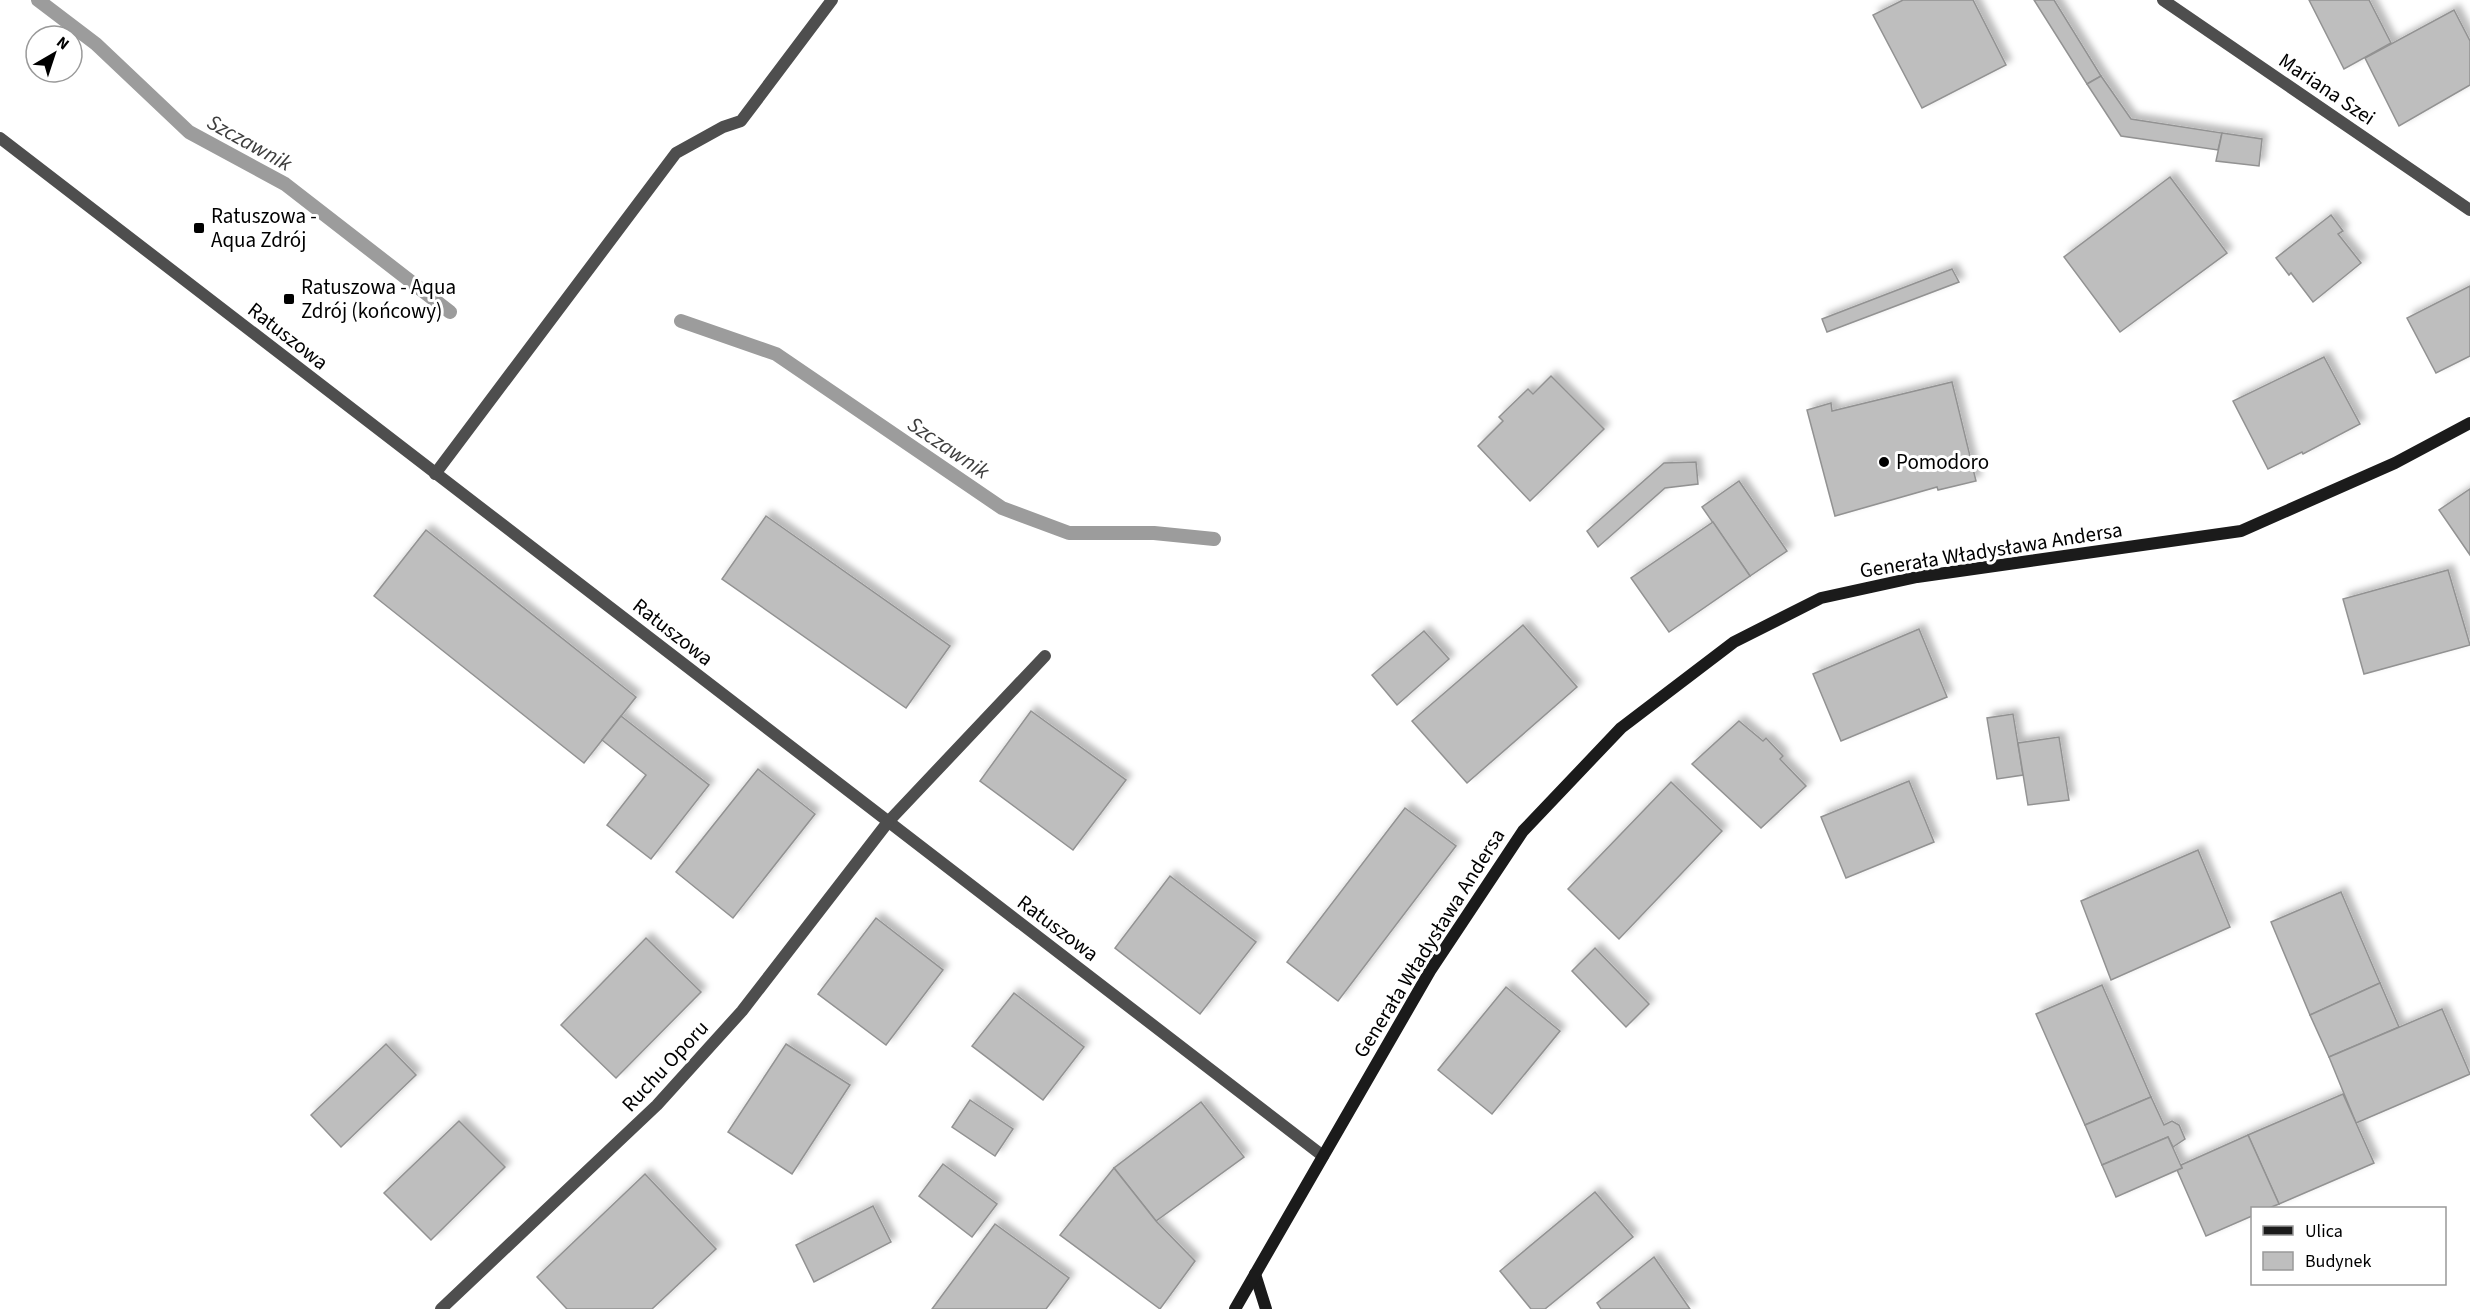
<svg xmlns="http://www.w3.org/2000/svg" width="2470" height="1309" font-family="'Source Sans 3',sans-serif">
<defs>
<filter id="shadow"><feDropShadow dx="5.5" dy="-5.5" stdDeviation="3" flood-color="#0004"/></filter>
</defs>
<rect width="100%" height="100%" fill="#fff"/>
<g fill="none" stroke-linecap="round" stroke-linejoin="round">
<!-- stream -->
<g stroke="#9c9c9c" stroke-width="14">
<polyline points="38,0 96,44 189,132 285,184 450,312"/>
<polyline points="681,321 776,354 1002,508 1069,533 1154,533 1214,539"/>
</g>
</g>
<!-- building -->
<g fill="#bebebe" stroke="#929292" stroke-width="1.5" filter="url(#shadow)">
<polygon points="1903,0 1973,0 2006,65 1922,108 1873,15"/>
<polygon points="2034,0 2054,0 2101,76 2087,84"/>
<polygon points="2309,0 2369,0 2391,43 2344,69"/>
<polygon points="2454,10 2470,41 2470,85 2399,126 2365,58"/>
<polygon points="2101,76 2131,119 2222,133 2218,150 2121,136 2087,84"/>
<polygon points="2222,133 2262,139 2259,166 2216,161"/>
<polygon points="2170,177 2227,253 2120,332 2064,257"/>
<polygon points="2331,215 2343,231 2338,234 2361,263 2313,302 2291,273 2289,275 2276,258"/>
<polygon points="1952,269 1959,282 1827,332 1822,319"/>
<polygon points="2470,286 2470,356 2436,373 2407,318"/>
<polygon points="2324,357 2360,424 2303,454 2302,452 2268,469 2233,401"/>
<polygon points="1551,376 1604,429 1530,501 1478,446 1503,421 1499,417 1528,389 1533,394"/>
<polygon points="1952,382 1976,481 1938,490 1937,487 1835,516 1807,410 1831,403 1832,411"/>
<polygon points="1696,462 1698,484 1665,488 1598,547 1587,531 1664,463"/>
<polygon points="1739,481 1787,551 1750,576 1702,507"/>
<polygon points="2470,489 2470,555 2439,510"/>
<polygon points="766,516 950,646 906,708 722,579"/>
<polygon points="1713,522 1750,576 1669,632 1631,578"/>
<polygon points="426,530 636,697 584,763 374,596"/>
<polygon points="2448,570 2470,645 2364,674 2343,599"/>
<polygon points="1523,625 1577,687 1467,783 1412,721"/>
<polygon points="1919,629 1947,697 1841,741 1813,674"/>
<polygon points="1424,631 1449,659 1397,705 1372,675"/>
<polygon points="1031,711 1126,780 1073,850 980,781"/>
<polygon points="2013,714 2023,775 1997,779 1987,718"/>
<polygon points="621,716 709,785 651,859 607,825 646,775 602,740"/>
<polygon points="1739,721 1763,741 1766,738 1783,756 1780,759 1806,786 1761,828 1692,764"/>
<polygon points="2059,737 2069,800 2028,805 2018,743"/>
<polygon points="758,769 815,814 733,918 676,872"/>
<polygon points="1909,781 1934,842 1846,878 1821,817"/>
<polygon points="1671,782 1722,831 1619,939 1568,889"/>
<polygon points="1405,808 1456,846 1338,1001 1287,962"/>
<polygon points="2198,850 2230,927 2111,980 2081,901"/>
<polygon points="1170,876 1256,942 1200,1014 1115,948"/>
<polygon points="2341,892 2380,983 2310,1015 2271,922"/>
<polygon points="876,918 943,970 886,1045 818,994"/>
<polygon points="646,938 701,992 616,1078 561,1025"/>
<polygon points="1595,948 1649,1004 1626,1027 1572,971"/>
<polygon points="2380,983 2399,1027 2329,1057 2310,1015"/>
<polygon points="2102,985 2151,1097 2085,1125 2036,1014"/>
<polygon points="1506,987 1560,1031 1492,1114 1438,1070"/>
<polygon points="1014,993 1084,1047 1043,1100 972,1046"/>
<polygon points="2442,1009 2470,1074 2356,1123 2329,1057"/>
<polygon points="386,1044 416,1075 341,1147 311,1115"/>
<polygon points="786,1044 850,1085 792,1174 728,1132"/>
<polygon points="2343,1094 2374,1163 2279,1204 2248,1135"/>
<polygon points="2151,1097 2164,1125 2172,1121 2179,1125 2185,1139 2173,1147 2168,1137 2102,1165 2085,1125"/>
<polygon points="970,1100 1013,1129 995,1156 952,1127"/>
<polygon points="1201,1102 1244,1157 1156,1221 1114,1168"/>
<polygon points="459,1121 505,1167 431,1240 384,1193"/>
<polygon points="2248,1135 2279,1204 2269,1208 2252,1208 2252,1216 2206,1236 2177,1170 2182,1168 2181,1165"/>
<polygon points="2168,1137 2182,1168 2116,1197 2102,1165"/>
<polygon points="943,1164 997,1204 972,1237 919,1196"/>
<polygon points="1114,1168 1156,1221 1195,1261 1160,1309 1060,1235"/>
<polygon points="645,1174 716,1249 652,1309 567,1309 537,1277"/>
<polygon points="1595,1192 1633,1237 1545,1309 1531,1309 1500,1271"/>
<polygon points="873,1206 891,1242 814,1282 796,1245"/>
<polygon points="995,1224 1069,1278 1046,1309 932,1309"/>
<polygon points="1654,1257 1690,1309 1601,1309 1597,1303"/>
</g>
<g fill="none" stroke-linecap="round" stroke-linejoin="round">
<!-- lane -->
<g stroke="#4e4e4e" stroke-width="12">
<polyline points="435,474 676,153 723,127 741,121 832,0"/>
<polyline points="888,822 1045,656"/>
</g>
<!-- street -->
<g stroke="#4e4e4e" stroke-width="12">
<polyline points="2163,0 2470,210"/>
<polyline points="0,138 1323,1156"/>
<polyline points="441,1309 657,1105 742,1011 888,822"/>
</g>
<!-- secondary -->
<g stroke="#1b1b1b" stroke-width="12">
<polyline points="1255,1274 1266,1309"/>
<polyline points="1235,1309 1430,971 1523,831 1621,728 1734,642 1821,598 1917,577 2241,531 2395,463 2470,423"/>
</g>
</g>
<!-- markers -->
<g fill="#000" stroke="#fff" stroke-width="2">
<rect x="193" y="222" width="12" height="12" rx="3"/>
<rect x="283" y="293" width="12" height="12" rx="3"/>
<circle cx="1884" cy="462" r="6"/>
</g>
<g text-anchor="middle" stroke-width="6" stroke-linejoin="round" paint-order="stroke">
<!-- street labels -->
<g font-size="21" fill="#000" stroke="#fff">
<text transform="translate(2327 89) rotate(34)" y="7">Mariana Szei</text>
<text transform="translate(288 336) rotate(38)" y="7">Ratuszowa</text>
<text transform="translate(1991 550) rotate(-9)" y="7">Generała Władysława Andersa</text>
<text transform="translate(673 632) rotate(38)" y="7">Ratuszowa</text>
<text transform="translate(1058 928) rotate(37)" y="7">Ratuszowa</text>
<text transform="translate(1429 943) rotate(-58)" y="7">Generała Władysława Andersa</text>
<text transform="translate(665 1066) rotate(-47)" y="7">Ruchu Oporu</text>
</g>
<!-- poi labels -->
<g font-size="21" fill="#000" stroke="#fff" text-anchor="start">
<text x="211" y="223">Ratuszowa -<tspan x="211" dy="24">Aqua Zdrój</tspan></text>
<text x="301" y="294">Ratuszowa - Aqua<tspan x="301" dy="24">Zdrój (końcowy)</tspan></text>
<text x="1896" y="469">Pomodoro</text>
</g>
<!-- water labels -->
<g font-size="22" font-style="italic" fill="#3d3d3d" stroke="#fff">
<text transform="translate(250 142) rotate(29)" y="8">Szczawnik</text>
<text transform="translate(949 447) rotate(34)" y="8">Szczawnik</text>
</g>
</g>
<!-- legend -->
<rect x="2251" y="1207" width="195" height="78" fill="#ffffff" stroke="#999999" stroke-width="1.5"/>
<rect x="2263" y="1226" width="30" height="9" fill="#1b1b1b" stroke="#999999" stroke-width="1.5"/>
<text x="2305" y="1237" font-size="18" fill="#000000">Ulica</text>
<rect x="2263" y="1252" width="30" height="18" fill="#bebebe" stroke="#999999" stroke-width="1.5"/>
<text x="2305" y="1267" font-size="18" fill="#000000">Budynek</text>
<!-- north arrow -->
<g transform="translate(54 54) rotate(39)"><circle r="28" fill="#ffffff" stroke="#999999" stroke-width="1.5"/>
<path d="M0-4.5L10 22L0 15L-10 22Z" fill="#000000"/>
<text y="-9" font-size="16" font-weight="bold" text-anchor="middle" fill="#000000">N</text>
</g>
</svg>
